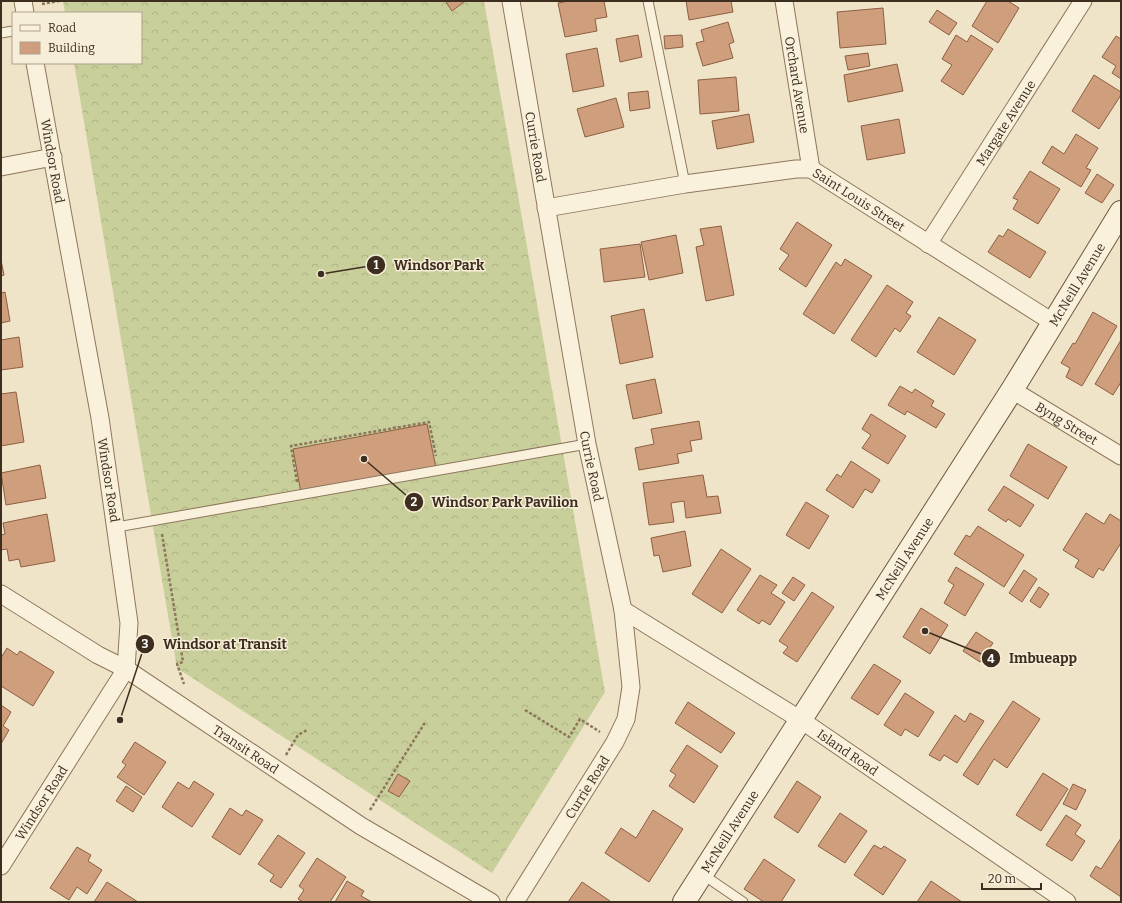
<svg xmlns="http://www.w3.org/2000/svg" width="1122" height="903" font-family="Bitter,serif">
<defs>
<pattern id="forest-crowns" width="20" height="18" patternUnits="userSpaceOnUse"><rect width="20" height="18" fill="#c9cf9b"/><path d="M2 6a3 3 0 1 1 6 0M12 15a3 3 0 1 1 6 0" fill="none" stroke="#aeb285"/></pattern>
</defs>
<rect width="100%" height="100%" fill="#f0e4c8"/>
<!-- forest -->
<polygon fill="url(#forest-crowns)" points="63,1 484,1 605,692 492,873 177,668 74,63 141,63 141,13 65,13"/>
<!-- building -->
<g fill="#cf9f7d" stroke="#8d5f41">
<polygon points="447,1 465,1 452,11 446,2"/>
<polygon points="568,1 604,1 607,17 595,19 597,31 565,37 558,3"/>
<polygon points="686,1 731,1 733,12 689,20"/>
<polygon points="987,1 1008,1 1019,8 998,43 972,26"/>
<polygon points="883,8 886,44 840,48 837,12"/>
<polygon points="937,10 957,23 949,35 929,22"/>
<polygon points="728,22 734,42 729,44 733,58 703,66 696,43 704,41 701,30"/>
<polygon points="638,35 642,57 620,62 616,39"/>
<polygon points="682,35 683,47 665,49 664,36"/>
<polygon points="956,35 967,42 971,35 993,49 963,95 941,81 952,65 942,59"/>
<polygon points="1116,36 1121,39 1121,79 1112,73 1116,66 1102,57"/>
<polygon points="597,48 604,86 573,92 566,54"/>
<polygon points="868,53 870,66 848,70 845,56"/>
<polygon points="897,64 903,91 848,102 844,75"/>
<polygon points="1094,75 1121,92 1121,95 1099,129 1072,111"/>
<polygon points="736,77 739,111 700,114 698,80"/>
<polygon points="648,91 650,108 630,111 628,93"/>
<polygon points="616,98 624,127 585,137 577,109"/>
<polygon points="749,114 754,142 717,149 712,121"/>
<polygon points="899,119 905,153 867,160 861,126"/>
<polygon points="1076,134 1098,148 1086,168 1091,170 1081,187 1042,163 1052,146 1064,154"/>
<polygon points="1030,171 1060,189 1038,224 1013,209 1018,200 1013,198"/>
<polygon points="1097,174 1114,185 1102,203 1085,193"/>
<polygon points="797,222 832,245 806,287 779,269 789,255 780,249"/>
<polygon points="721,226 734,295 706,301 696,247 704,245 700,229"/>
<polygon points="1008,229 1046,252 1030,278 988,252 999,235 1003,237"/>
<polygon points="676,235 683,273 649,280 641,242"/>
<polygon points="640,244 645,277 604,282 600,249"/>
<polygon points="845,259 872,276 834,334 803,314 836,262 841,266"/>
<polygon points="1,260 4,275 1,276"/>
<polygon points="887,285 913,302 906,313 911,316 900,332 895,328 876,357 851,340"/>
<polygon points="5,292 10,321 1,323 1,293"/>
<polygon points="644,309 653,357 620,364 611,316"/>
<polygon points="1093,312 1117,326 1082,386 1066,377 1070,368 1061,363 1073,343 1075,344"/>
<polygon points="939,317 976,340 954,375 917,352"/>
<polygon points="19,337 23,367 1,370 1,340"/>
<polygon points="1121,340 1121,382 1113,395 1095,384"/>
<polygon points="655,379 662,413 633,419 626,385"/>
<polygon points="900,386 912,393 915,389 934,401 931,406 945,414 936,428 907,411 905,415 888,405"/>
<polygon points="16,392 24,442 1,446 1,394"/>
<polygon points="871,414 906,436 888,464 862,448 871,435 862,429"/>
<polygon points="699,421 702,439 690,441 692,451 677,454 679,463 639,470 635,448 654,444 651,429"/>
<polygon points="427,424 436,468 301,493 293,449"/>
<polygon points="1028,444 1067,467 1048,499 1010,476"/>
<polygon points="851,461 880,480 872,493 865,489 853,508 826,490 837,474 841,477"/>
<polygon points="40,465 46,498 6,505 1,473"/>
<polygon points="703,475 707,497 718,496 721,513 686,518 684,501 671,503 674,522 649,525 643,483"/>
<polygon points="1004,486 1034,505 1020,527 1008,519 1006,522 988,510"/>
<polygon points="806,502 829,516 809,549 786,535"/>
<polygon points="1086,513 1104,524 1110,514 1121,521 1121,543 1103,571 1099,568 1093,578 1075,567 1079,560 1063,550"/>
<polygon points="47,514 55,561 21,567 19,559 9,561 7,549 1,550 1,535 5,534 3,523"/>
<polygon points="978,526 1024,555 1004,587 954,554 966,535 970,537"/>
<polygon points="685,531 691,566 663,572 659,555 654,556 651,538"/>
<polygon points="721,549 751,569 722,613 692,594"/>
<polygon points="956,567 984,584 965,616 944,603 954,585 948,581"/>
<polygon points="1024,570 1037,579 1022,602 1009,593"/>
<polygon points="760,575 777,585 771,593 785,602 770,625 762,620 759,624 737,610"/>
<polygon points="793,577 805,585 794,601 782,593"/>
<polygon points="1039,587 1049,594 1040,608 1030,601"/>
<polygon points="812,592 834,607 797,662 783,653 788,647 779,641"/>
<polygon points="921,608 948,625 930,654 903,637"/>
<polygon points="976,632 993,643 980,662 963,651"/>
<polygon points="7,648 17,655 20,651 54,672 33,706 1,686 1,658"/>
<polygon points="874,664 901,681 878,715 851,698"/>
<polygon points="905,693 934,712 918,737 905,729 901,736 884,725"/>
<polygon points="1013,701 1040,719 1007,768 994,759 978,785 963,775"/>
<polygon points="688,702 735,733 721,753 675,723"/>
<polygon points="1,705 11,712 3,726 9,730 1,744"/>
<polygon points="970,713 984,721 957,763 944,755 940,761 929,755 955,715 965,722"/>
<polygon points="135,742 166,762 144,795 117,777 126,765 122,762"/>
<polygon points="687,745 718,766 694,803 669,786 676,775 670,771"/>
<polygon points="1043,773 1068,789 1041,831 1016,815"/>
<polygon points="398,774 410,781 399,797 388,791"/>
<polygon points="194,781 214,794 192,827 162,807 178,782 189,789"/>
<polygon points="797,781 821,797 798,833 774,817"/>
<polygon points="1073,784 1086,790 1076,810 1063,804"/>
<polygon points="126,786 142,797 133,812 116,801"/>
<polygon points="230,808 242,816 246,810 263,820 240,855 212,837"/>
<polygon points="653,810 683,829 649,882 605,853 621,828 636,838"/>
<polygon points="840,813 867,831 845,863 818,846"/>
<polygon points="1066,815 1081,825 1075,834 1085,841 1072,861 1046,845"/>
<polygon points="278,835 305,853 281,888 270,881 274,875 258,864"/>
<polygon points="1121,838 1121,897 1090,876 1096,866 1101,869"/>
<polygon points="874,845 881,849 884,846 906,860 883,895 854,875"/>
<polygon points="77,847 91,855 88,861 102,870 87,894 77,887 69,900 50,888"/>
<polygon points="317,858 346,877 330,902 303,902 298,899 304,890 299,886"/>
<polygon points="764,859 795,880 781,902 764,902 744,889"/>
<polygon points="347,881 364,891 361,896 372,902 335,902"/>
<polygon points="931,881 962,902 917,902"/>
<polygon points="107,882 138,902 94,902"/>
<polygon points="582,882 610,901 609,902 568,902"/>
</g>
<g fill="none" stroke-linecap="round" stroke-linejoin="round">
<defs>
<g id="lane">
<polyline points="648,1 685,184"/>
<polyline points="1,33 13,31"/>
<polyline points="117,527 587,444"/>
<polyline points="702,874 743,902"/>
</g>
<g id="street">
<polyline points="23,1 25,13"/>
<path id="s1" d="M511,1L587,444L623,610L631,687L626,719L615,742L515,902"/>
<path id="s2" d="M784,1L811,169"/>
<polyline points="1,167 53,157"/>
<path id="s3" d="M546,208L685,184L796,169H811L1054,323"/>
<path id="s4" d="M928,244L1083,1"/>
<path id="s5" d="M1012,390L1121,456"/>
<path id="s6" d="M1,594L98,655L126,669L361,826L491,902"/>
<path id="s7" d="M623,610L801,720L1067,902"/>
<path id="s8" d="M1,866L126,669L129,623L100,418L35,63"/>
</g>
<g id="secondary">
<path id="s9" d="M684,902L1012,390L1121,212"/>
</g>
</defs>
<!-- lane casing -->
<use href="#lane" stroke="#8d765c" stroke-width="11"/>
<!-- street casing -->
<use href="#street" stroke="#8d765c" stroke-width="19"/>
<!-- secondary casing -->
<use href="#secondary" stroke="#6f573f" stroke-width="24"/>
<!-- path -->
<g stroke="#8d765c" stroke-width="2.5" stroke-dasharray="3 2" stroke-linecap="butt">
<polyline points="42,4 59,1"/>
<polyline points="297,482 291,446 429,422 436,456"/>
<polyline points="162,534 183,662 177,664 184,684"/>
<polyline points="525,710 569,737 580,719 600,732"/>
<polyline points="286,755 298,735 307,730"/>
<polyline points="370,810 426,721"/>
</g>
<!-- lane -->
<use href="#lane" stroke="#faf1dc" stroke-width="9"/>
<!-- street -->
<use href="#street" stroke="#faf1dc" stroke-width="17"/>
<!-- secondary -->
<use href="#secondary" stroke="#faf1dc" stroke-width="22"/>
</g>
<g text-anchor="middle" stroke-width="3" stroke-linejoin="round" paint-order="stroke">
<!-- street labels -->
<g font-size="13" fill="#3d2e20" stroke="#f7eed8">
<text dy="5" stroke="none"><textPath href="#s2" startOffset="85">Orchard Avenue</textPath></text>
<text dy="5" stroke="none"><textPath href="#s4" startOffset="144">Margate Avenue</textPath></text>
<text dy="5" stroke="none"><textPath href="#s1" startOffset="148">Currie Road</textPath></text>
<text transform="translate(53 161) rotate(80)" y="5">Windsor Road</text>
<text dy="5" stroke="none"><textPath href="#s3" startOffset="325">Saint Louis Street</textPath></text>
<text dy="5" stroke="none"><textPath href="#s9" startOffset="732">McNeill Avenue</textPath></text>
<text dy="5" stroke="none"><textPath href="#s5" startOffset="64">Byng Street</textPath></text>
<text dy="5" stroke="none"><textPath href="#s1" startOffset="472">Currie Road</textPath></text>
<text transform="translate(109 480) rotate(81)" y="5">Windsor Road</text>
<text dy="5" stroke="none"><textPath href="#s9" startOffset="408">McNeill Avenue</textPath></text>
<text dy="5" stroke="none"><textPath href="#s6" startOffset="290">Transit Road</textPath></text>
<text dy="5" stroke="none"><textPath href="#s7" startOffset="266">Island Road</textPath></text>
<text transform="translate(587 787) rotate(-58)" y="5">Currie Road</text>
<text dy="5" stroke="none"><textPath href="#s8" startOffset="75">Windsor Road</textPath></text>
<text dy="5" stroke="none"><textPath href="#s9" startOffset="84">McNeill Avenue</textPath></text>
</g>
</g>
<!-- callouts -->
<path fill="none" stroke="#3d2e20" stroke-width="1.5" d="M321 274L376 265M364 459L414 502M120 720L145 644M925 631L991 658"/>
<g fill="#3d2e20" stroke="#f7eed8" stroke-width="1.5">
<circle cx="321" cy="274" r="4"/>
<circle cx="364" cy="459" r="4"/>
<circle cx="120" cy="720" r="4"/>
<circle cx="925" cy="631" r="4"/>
<circle cx="376" cy="265" r="10"/>
<circle cx="414" cy="502" r="10"/>
<circle cx="145" cy="644" r="10"/>
<circle cx="991" cy="658" r="10"/>
</g>
<g font-size="12" text-anchor="middle" font-weight="bold" fill="#fff">
<text x="376" y="269">1</text>
<text x="414" y="506">2</text>
<text x="145" y="648">3</text>
<text x="991" y="663">4</text>
</g>
<g font-size="14" text-anchor="middle" font-weight="bold" fill="#3d2e20" stroke="#f7eed8" stroke-width="3" stroke-linejoin="round" paint-order="stroke">
<text x="439" y="270">Windsor Park</text>
<text x="505" y="507">Windsor Park Pavilion</text>
<text x="225" y="649">Windsor at Transit</text>
<text x="1043" y="663">Imbueapp</text>
</g>
<!-- border -->
<rect width="1122" height="903" fill="none" stroke="#3d2e20" stroke-width="4"/>
<!-- legend -->
<rect x="12" y="12" width="130" height="52" fill="#f7eed8" stroke="#ada18e"/>
<rect x="20" y="25" width="20" height="6" fill="#faf1dc" stroke="#ada18e"/>
<text x="48" y="32" font-size="12" fill="#3d2e20">Road</text>
<rect x="20" y="42" width="20" height="12" fill="#cf9f7d" stroke="#ada18e"/>
<text x="48" y="52" font-size="12" fill="#3d2e20">Building</text>
<!-- scale -->
<path d="M982 883v6h59v-6" fill="none" stroke="#3d2e20" stroke-width="2"/>
<text x="988" y="883" font-size="12" fill="#3d2e20" stroke="#f7eed8" stroke-width="3" paint-order="stroke">20 m</text>
</svg>
